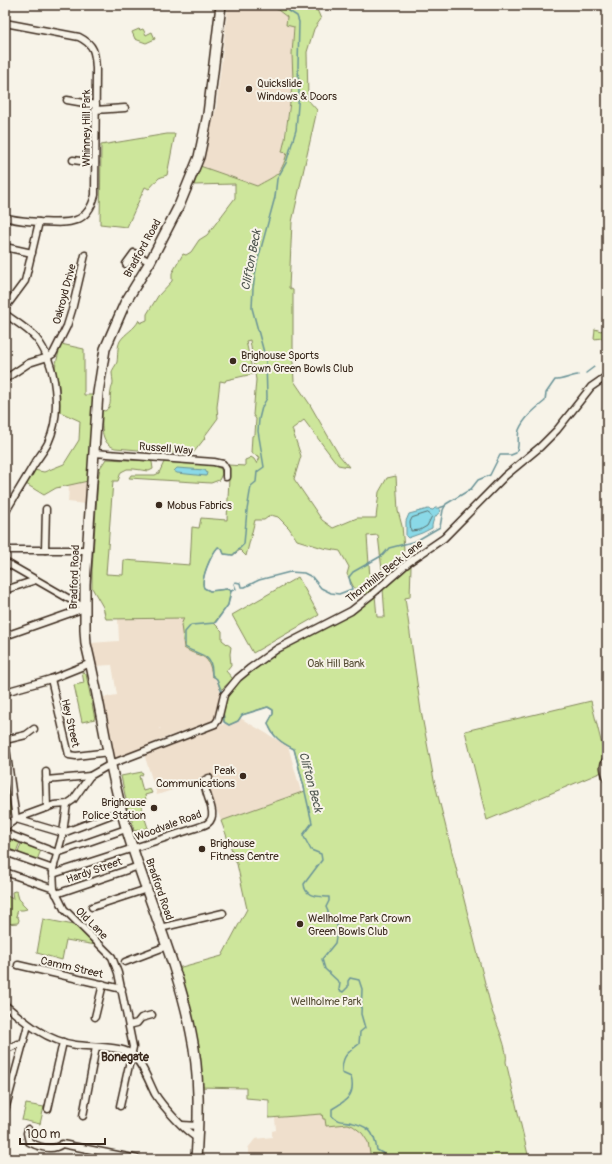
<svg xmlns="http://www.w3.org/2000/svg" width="612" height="1164" font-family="Pangolin,sans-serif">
<rect width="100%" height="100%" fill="#f7f3e8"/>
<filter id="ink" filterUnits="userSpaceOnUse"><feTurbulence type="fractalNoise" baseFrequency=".025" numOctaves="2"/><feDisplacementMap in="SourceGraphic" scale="8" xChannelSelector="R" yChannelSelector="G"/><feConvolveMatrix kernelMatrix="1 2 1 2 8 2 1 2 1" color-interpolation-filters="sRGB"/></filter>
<g filter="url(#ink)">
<!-- built -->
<g fill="#efdfcc">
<polygon points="228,5 268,5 274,7 287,17 294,27 292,54 293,80 282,152 287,153 285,163 277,176 257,186 200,166 216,109"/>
<polygon points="88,480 85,504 68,502 69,485"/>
<polygon points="184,618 189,651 194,652 206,658 210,664 212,676 217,679 220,689 222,698 217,719 162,739 159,729 161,728 159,728 162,739 135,752 111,759 99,698 117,695 112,665 95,666 90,643 119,641 118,619"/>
<polygon points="240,718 288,746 301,792 221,821 207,784 209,778 157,795 144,754"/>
<polygon points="322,1113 325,1119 326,1126 348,1124 353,1126 362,1133 368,1142 371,1159 250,1159 248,1148 255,1139 272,1137 272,1131 276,1130 275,1118"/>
</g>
<!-- green -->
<g fill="#cde69b" stroke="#84885c">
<path d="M268,5H315L321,19L314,29L307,52L308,100L317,110L292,222L289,288L293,290V364L294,381L309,403L339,455L349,467L338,465L304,420L292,429L301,456L294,479L322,520L333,528L357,518H376L379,492L387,478L396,476L398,511L402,526L404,549L401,564L383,579L378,535L367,536L371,592L367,594L354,588L347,574L349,567L340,551L323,548L297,540L289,528L278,517L271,515L264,520H255L246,556L240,550L233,555L224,554L222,549L218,547C211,555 200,579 204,588L210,591L227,589L231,591L228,605L214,623L222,631V640L231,647L230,654L231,665L226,671L233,679L222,689H220L217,679L212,676C209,651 200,659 184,648L181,625L184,618L106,619L103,607L92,588V570L98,478L100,468L106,459L150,461L152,462L153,469L149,471L134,469H127L121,472L118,481H113L106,574L123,575L124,560L190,565L192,527L199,528L201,518L227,520L229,478L228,465L245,466V460L250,458L251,457L254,459L257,464L260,457L251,453L252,436L255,434L256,419L253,415L256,380L250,340L246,341L253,374L226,380L225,382L220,381L217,407L218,418L204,437L205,438L194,452L186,454L115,448C99,443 102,423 102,410L105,411C113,406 109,399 111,391C111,388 113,386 113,382C113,379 112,376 112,373C112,369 116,366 117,362C118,356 117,347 120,341C125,333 135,329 139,320L140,323L147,320V314L158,296L172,281V273L183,254L186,255L191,252L199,240L207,235L235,198V184L194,185L200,166L257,186C276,175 281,176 287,153L282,152L285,139L293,80L292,54L294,27L286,25L287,17L274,7Z"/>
<polygon points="139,29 140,30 143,29 146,35 152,32 155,39 146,43 135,39 132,32"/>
<polygon points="167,134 175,134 167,175 159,178 149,189 145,187 127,227 100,224 101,145"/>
<polygon points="607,327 607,347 602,338 594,339 595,329 601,331"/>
<polygon points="61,344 84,349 84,395 93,395 88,481 56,488 44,495 26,484 34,470 44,472 64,464 79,440 80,421 60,412 59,386 55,367"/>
<polygon points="164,462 213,465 221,469 222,474 219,480 211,483 129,478 131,475 155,475 159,473"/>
<path d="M407,564L411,566L410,597L405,598L421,711L434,780L492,1011C496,1022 509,1052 506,1062L529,1159H371L368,1142L362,1133L353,1126L348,1124L326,1126L325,1119H323L322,1114L269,1118V1100L246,1098V1088L198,1087L174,969L222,956L247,909L237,864L221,821L305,791L294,749C282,743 272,737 268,723L273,714V710L267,707L242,715L238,721L229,725L224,722L223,703L233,685L282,649L375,595L377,617H385L383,589Z"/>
<polygon points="298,577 319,615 253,653 232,615"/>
<polygon points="82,672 84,672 86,674 95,719 82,722 74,685 84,683"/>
<polygon points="591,701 605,757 601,762 602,772 487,820 465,731"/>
<polygon points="142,772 143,774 139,776 143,791 150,789 152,793 145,795 146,800 140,802 143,810 129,814 121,776"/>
<polygon points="5,791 9,792 11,812 10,815 5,819"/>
<polygon points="143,813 148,828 134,831 131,816"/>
<polygon points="5,836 20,842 16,852 5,848"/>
<polygon points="21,844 41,850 37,860 18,853"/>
<polygon points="15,891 17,892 19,899 22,902 22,904 27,909 23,910 18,910 16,916 18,917 19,920 18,923 5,924 5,895 13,899 12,892"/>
<polygon points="43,919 79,926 96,945 66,940 62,960 37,953"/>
<polygon points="26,1104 44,1107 40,1124 22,1120"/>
</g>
<!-- water -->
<g fill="#8ad9e7" stroke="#6a9397">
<polygon points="177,468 205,470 207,473 206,476 177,473 174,471"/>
<path d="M435,508H439L441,511C435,516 432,521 432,528L422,533L408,538L406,536V521L409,514L428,509L433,510Z"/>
</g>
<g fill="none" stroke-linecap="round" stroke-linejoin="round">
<!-- shore -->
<polygon stroke="#5b706e" stroke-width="1" points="428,513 432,516 427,526 420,530 411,531 410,522 412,518"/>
<!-- stream -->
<g stroke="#6a9397" stroke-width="1.5">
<polyline points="586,373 594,367"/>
<polyline points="439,508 445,506"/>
<path d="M231,591L236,589L234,584L235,582L240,583L241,587H245L259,580L290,572L304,573L312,577L321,588L331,593L339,594L352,589L349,577L353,572L383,555L389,548L416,541L440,527L443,510L446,504L471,489L478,480L490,475L500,455H511L516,453C520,446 517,438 519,430C524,418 535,409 545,401L546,393L555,380C563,380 570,376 578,375"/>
<path d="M222,693L217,679L212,675C212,672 212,668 211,665C209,654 193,653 185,647V632L191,625L215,623L228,605L231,591L227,589L210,591L204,588C200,579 211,555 218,547L222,549L224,554L233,555L244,544L247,510L251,486L256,482L257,472L264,467L258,431L259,419L262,407L267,398L266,360L252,308L253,288L257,263L275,197L277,179L286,163L296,130L299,92L298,66L299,22L297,16L289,11L283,5"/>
<path d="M223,711L224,722L229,725L238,721L242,715L268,707L273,710V714L268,723C272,737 282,743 294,749L303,783L312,823L303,835L311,850L321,854L322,860L304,884C305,898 318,896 329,897V901L326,907L329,914L337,920V932L335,943L322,959L325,969L340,983L339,990L343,992L348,987V981L350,978L359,980L362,989L361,1014L365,1028L360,1032L359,1044C346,1054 342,1056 342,1073L351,1077C356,1095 346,1101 332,1109V1116C337,1122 342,1121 349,1122C369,1126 374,1131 377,1150L393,1159"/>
</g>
<defs>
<g id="minor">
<path d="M5,23L79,37C95,45 95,53 96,69L95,195C87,227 65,223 39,222C27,221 16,221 5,217"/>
<polyline points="67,100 96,105"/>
<polyline points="95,110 125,108"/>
<polyline points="73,160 95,163"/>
<polyline points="5,247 32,253"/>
<polyline points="126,264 134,253 150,262"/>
<polyline points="5,308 25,281 39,222"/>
<path d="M5,314C15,321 28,329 36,338C57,364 62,413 48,443C44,451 38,458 33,466C24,482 14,497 5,513"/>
<polyline points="5,379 29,363 48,357 53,354 67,326 72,310 85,255"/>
<polyline points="94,453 214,462 223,464 226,469 226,477"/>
<polyline points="5,550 87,550"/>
<polyline points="45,550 46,509"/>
<polyline points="5,562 85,608"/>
<polyline points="5,590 36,580"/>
<polyline points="5,636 85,608"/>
<polyline points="51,679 69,755 76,756 109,752"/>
<polyline points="5,692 51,679 91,663"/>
<polyline points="5,740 26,735 34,729"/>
<polyline points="5,741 16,819 63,833 121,811"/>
<path d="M607,759C602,765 604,771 607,778"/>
<polyline points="46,772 47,808"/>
<polyline points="46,780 90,776"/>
<polyline points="67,804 63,833 53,869 54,889 64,909 112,957 118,973 133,1047 120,1106"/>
<polyline points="5,827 16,819 54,805 67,804 73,800 90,776 111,764 215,724 218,720 224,695 238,678 249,669 277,649 351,611 370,596 409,562 444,538 505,476 540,447 557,430 591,387 607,376"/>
<polyline points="5,833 57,853 126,829"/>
<polyline points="5,852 53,869"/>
<polyline points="5,872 54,889"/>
<path d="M53,874L199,827C201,826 206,825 208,823C220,813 202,793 205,780L209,778"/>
<polyline points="56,894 139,866"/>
<polyline points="92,907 147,889"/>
<polyline points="160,928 223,913"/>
<polyline points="125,962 167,946"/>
<polyline points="18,965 122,989"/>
<path d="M5,1005C26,1023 47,1041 76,1045C89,1047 120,1046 130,1053C141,1060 149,1082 155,1094C161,1104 187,1134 198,1138"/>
<polyline points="95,1017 103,984"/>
<polyline points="129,1025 137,1023 141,1018 152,1015"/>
<polyline points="5,1050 18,1044 23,1045"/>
<polyline points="48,1109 63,1042"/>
<polyline points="5,1110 28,1025"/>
<polyline points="83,1116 96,1047"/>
<polyline points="182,1125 198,1126"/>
<path d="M28,1129L27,1133L29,1142C39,1147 52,1152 62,1144L138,1159"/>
</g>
<path id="primary" d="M196,1159C199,1117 200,1074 191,1032C177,961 146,896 126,827C108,767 101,704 86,644L85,630V584L98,393L105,349L125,303L150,262L179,206L199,157L208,114L221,5"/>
</defs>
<!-- minor casing -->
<use href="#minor" stroke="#3b2a1e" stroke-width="9"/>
<!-- primary casing -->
<use href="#primary" stroke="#3b2a1e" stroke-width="12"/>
<!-- minor -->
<use href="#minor" stroke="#f7f3e8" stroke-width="6"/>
<!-- primary -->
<use href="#primary" stroke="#f7f3e8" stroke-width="9"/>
</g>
</g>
<!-- markers -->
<g fill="#3b2a1e" stroke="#f7f3e8" stroke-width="1.5">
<circle cx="249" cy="89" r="4"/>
<circle cx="233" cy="361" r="4"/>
<circle cx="159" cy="505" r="4"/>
<circle cx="243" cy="776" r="4"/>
<circle cx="154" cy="808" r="4"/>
<circle cx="202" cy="849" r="4"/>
<circle cx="300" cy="924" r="4"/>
</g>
<g text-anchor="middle" stroke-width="4" stroke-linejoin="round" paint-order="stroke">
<!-- poi labels -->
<g font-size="11" fill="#3b2a1e" stroke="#f7f3e8" text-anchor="start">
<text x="257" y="87">Quickslide<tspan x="257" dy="13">Windows &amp; Doors</tspan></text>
<text x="241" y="359">Brighouse Sports<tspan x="241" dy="13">Crown Green Bowls Club</tspan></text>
<text x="167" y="509">Mobus Fabrics</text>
<text x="235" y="774" text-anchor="end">Peak<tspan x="235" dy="13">Communications</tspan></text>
<text x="146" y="806" text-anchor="end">Brighouse<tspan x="146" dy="13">Police Station</tspan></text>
<text x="210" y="847">Brighouse<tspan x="210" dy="13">Fitness Centre</tspan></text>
<text x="308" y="922">Wellholme Park Crown<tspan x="308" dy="13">Green Bowls Club</tspan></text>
</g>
<!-- street labels -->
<g font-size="11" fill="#3b2a1e" stroke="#f7f3e8">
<text transform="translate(86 128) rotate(-90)" y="4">Whinney Hill Park</text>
<text transform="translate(142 248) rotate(-61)" y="4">Bradford Road</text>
<text transform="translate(64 294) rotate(-75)" y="4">Oakroyd Drive</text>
<text transform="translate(166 448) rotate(5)" y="4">Russell Way</text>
<text transform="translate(384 571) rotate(-38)" y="4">Thornhills Beck Lane</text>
<text transform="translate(74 577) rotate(-88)" y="4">Bradford Road</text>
<text transform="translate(71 723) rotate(77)" y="4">Hey Street</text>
<text transform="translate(168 825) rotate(-20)" y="4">Woodvale Road</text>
<text transform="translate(94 870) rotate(-19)" y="4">Hardy Street</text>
<text transform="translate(160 889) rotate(71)" y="4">Bradford Road</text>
<text transform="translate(92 923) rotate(45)" y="4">Old Lane</text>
<text transform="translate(72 967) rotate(13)" y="4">Camm Street</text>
</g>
<!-- park labels -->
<g font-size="11" fill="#585037" stroke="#f7f3e8">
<text x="336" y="667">Oak Hill Bank</text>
<text x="326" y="1005">Wellholme Park</text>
</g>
<!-- water labels -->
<g font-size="12" font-style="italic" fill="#4f5650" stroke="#f7f3e8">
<text transform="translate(251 260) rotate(-79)" y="4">Clifton Beck</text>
<text transform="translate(311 782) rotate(75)" y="4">Clifton Beck</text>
</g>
<!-- neighbourhood labels -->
<g font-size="12" font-weight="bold" fill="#3b2a1e" stroke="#f7f3e8">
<text x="125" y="1061">Bonegate</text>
</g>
</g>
<!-- margin -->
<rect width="612" height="1164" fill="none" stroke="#f7f3e8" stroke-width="20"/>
<rect x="10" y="10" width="592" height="1144" fill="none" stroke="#3b2a1e" stroke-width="1.5" filter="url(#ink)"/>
<!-- scale -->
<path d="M20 1138v6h85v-6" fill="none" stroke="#3b2a1e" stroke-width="2"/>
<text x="26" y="1138" font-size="12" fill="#3b2a1e" stroke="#f7f3e8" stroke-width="3" paint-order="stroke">100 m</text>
</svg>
